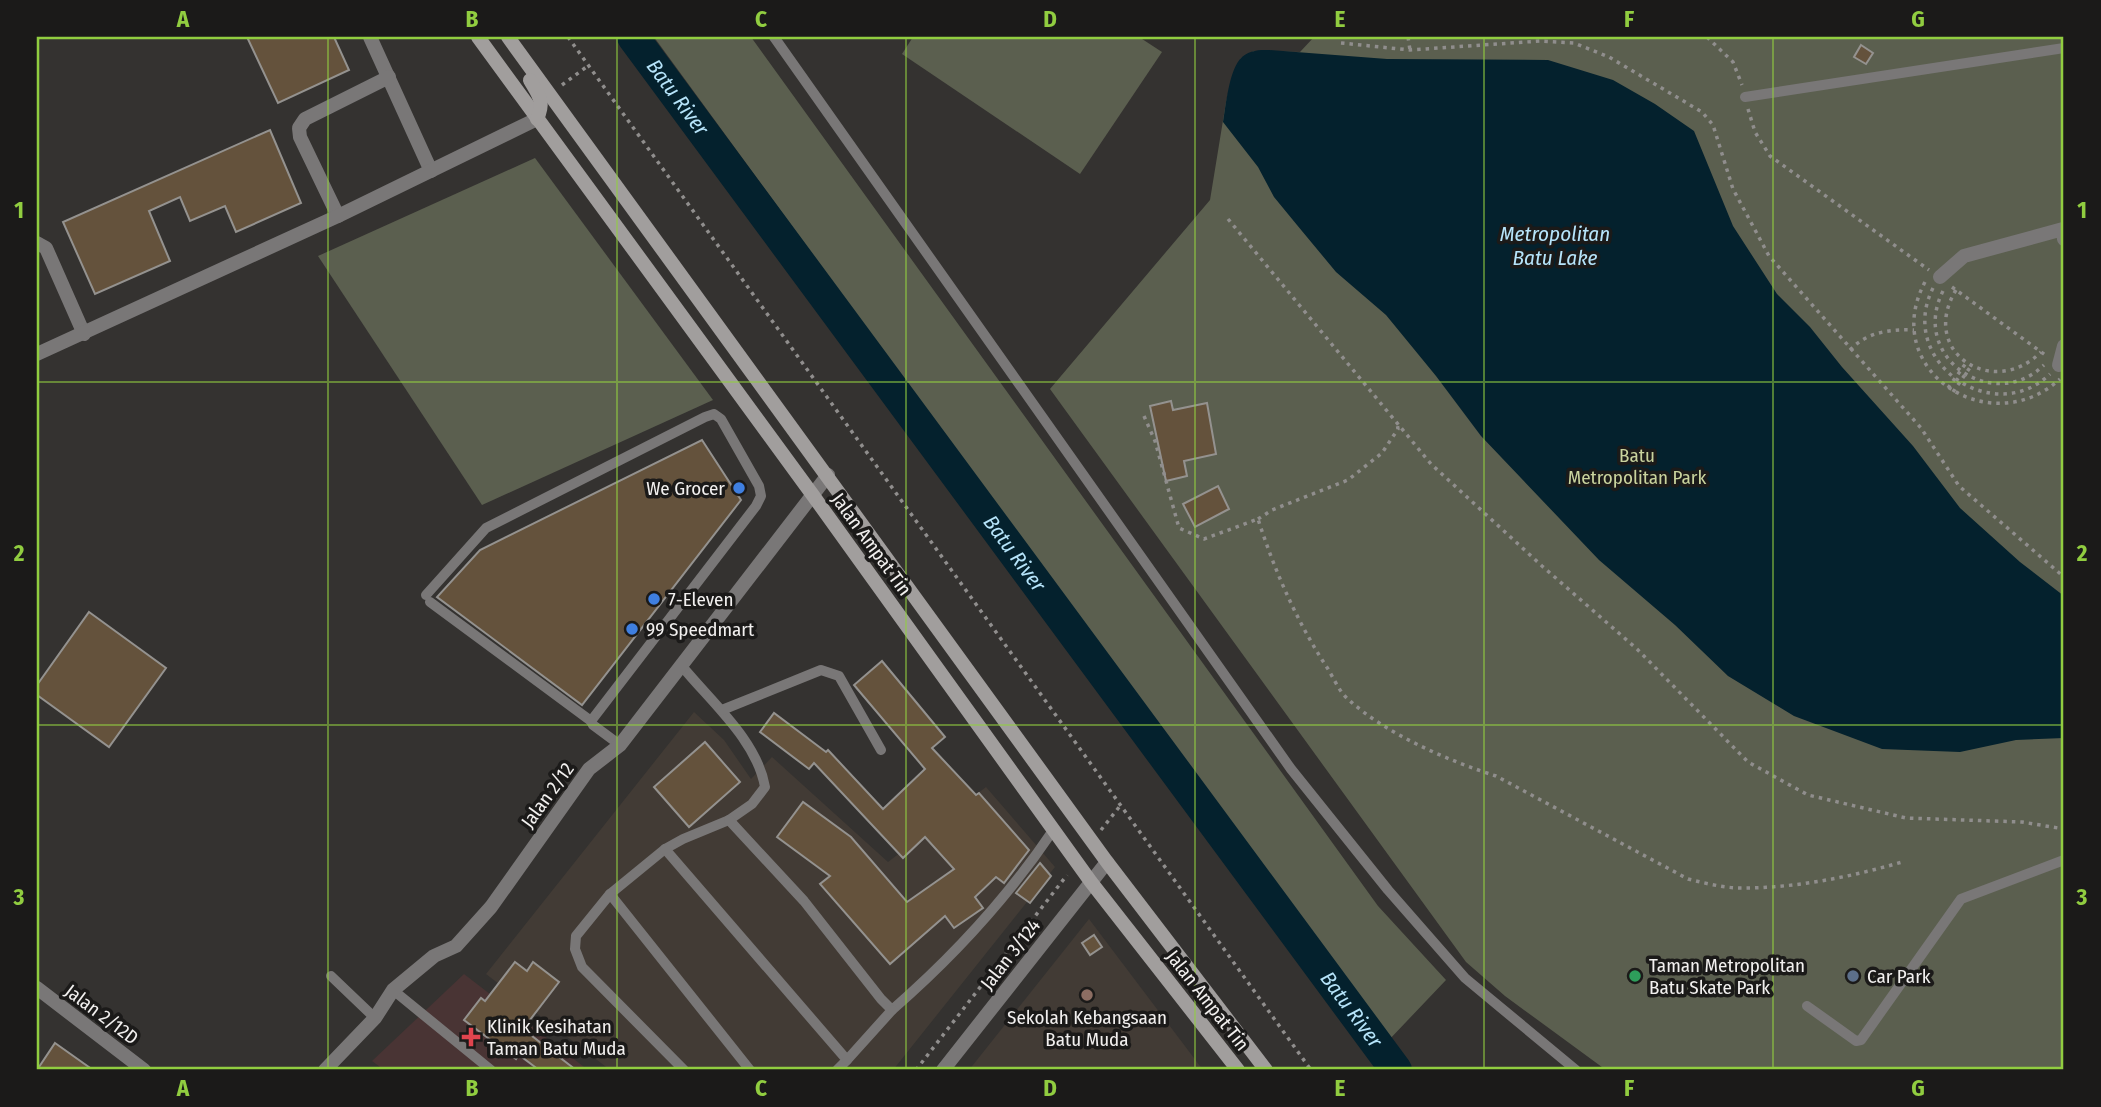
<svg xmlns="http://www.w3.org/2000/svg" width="2101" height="1107" font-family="'Fira Sans Condensed',sans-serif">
<rect width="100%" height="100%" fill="#343230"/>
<!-- built -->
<g fill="#423b35">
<polygon points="694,712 724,740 751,779 772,757 888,862 986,787 1055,867 893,1070 610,1070 486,974"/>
<polygon points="1089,919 1203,1070 969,1070"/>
</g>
<!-- medical -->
<polygon fill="#493434" points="464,974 588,1070 384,1070 372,1061"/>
<!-- green -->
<g fill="#5b5f4f">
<polygon points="654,37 751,37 1378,906 1446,980 1387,1042"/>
<polygon points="913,37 1139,37 1162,52 1080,174 902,54"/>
<polygon points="1314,37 2064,37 2064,1070 1606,1070 1505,996 1466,962 1050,389 1210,200 1226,102 1232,78 1241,58 1254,51 1300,52"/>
<polygon points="535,158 713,400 482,505 318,256"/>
</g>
<!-- water -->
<path fill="#04212d" d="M1269,50L1387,59L1548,60L1613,80L1655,104L1694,131L1733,226L1777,294L1810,327L1842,367L1913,446L1960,508L2020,562L2064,596V738L2016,740L1960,752L1882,749L1794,716L1728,676L1675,625L1599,560L1481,436L1436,376L1386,315L1336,272L1297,225L1274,197L1258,167L1223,122C1226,105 1229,69 1242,57C1250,50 1259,50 1269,50Z"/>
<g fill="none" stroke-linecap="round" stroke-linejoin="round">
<!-- river -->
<path stroke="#04212d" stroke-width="32" id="s1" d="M633,37L1396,1070"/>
</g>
<!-- building -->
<g fill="#64523c" stroke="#94928f" stroke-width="2">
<polygon points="247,37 334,37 349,70 278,103"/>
<polygon points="1861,45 1873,53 1866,64 1854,57"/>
<polygon points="270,130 301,203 236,232 225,206 190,221 180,197 149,211 170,261 95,294 63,222"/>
<polygon points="1171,401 1173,410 1207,403 1216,454 1184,461 1187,476 1166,481 1150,406"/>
<polygon points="702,440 741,500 582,705 437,597 480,550"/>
<polygon points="1218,486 1229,509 1195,527 1183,504"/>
<polygon points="89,612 166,668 109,747 37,695 37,685"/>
<polygon points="882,661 945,737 932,748 976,795 979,793 1029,850 1004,883 996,877 975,897 983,908 954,928 945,916 890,964 820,884 830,876 777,837 803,802 851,837 907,902 954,869 925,837 903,858 814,763 809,769 760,732 774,713 826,752 828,750 883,809 925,769 854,685"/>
<polygon points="705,742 740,782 689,827 654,787"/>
<polygon points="1040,863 1051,876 1030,903 1016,893"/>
<polygon points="1094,935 1102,947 1090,955 1082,943"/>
<polygon points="515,962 527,971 533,962 559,982 523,1029 576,1070 539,1070 519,1055 516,1059 464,1020 481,998 485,1001"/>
<polygon points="55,1043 93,1070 37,1070"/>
</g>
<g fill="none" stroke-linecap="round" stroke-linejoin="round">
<!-- path -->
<g stroke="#908e8d" stroke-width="3.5" stroke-dasharray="3.5 5" stroke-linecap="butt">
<polyline points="568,37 1311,1070"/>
<polyline points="1408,37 1410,50"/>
<polyline points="1707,37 1733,62 1742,85"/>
<polyline points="1341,43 1410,50 1540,41 1574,43 1609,57 1702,112 1713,125 1733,189 1769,256 1921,428 1959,486 2064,577"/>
<polyline points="562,85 589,65"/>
<polyline points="1748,109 1755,132 1770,156 1929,270"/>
<polyline points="1228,219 1431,464 1542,566 1637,649 1748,762 1808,795 1906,818 2022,822 2064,829"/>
<path d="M1925,282C1878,370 1990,443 2060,379"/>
<polyline points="1952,287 2048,357"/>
<path d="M1933,288C1896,361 1993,429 2050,374"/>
<path d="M1956,290C1918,352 1993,400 2041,352"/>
<path d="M1943,291C1909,358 1994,414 2044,365"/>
<path d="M1850,350C1867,332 1890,329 1914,330"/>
<polyline points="1948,388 1966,363"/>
<polyline points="1953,392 1971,366"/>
<path d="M1144,416L1155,441L1179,528L1204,539L1258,519C1275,572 1297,622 1328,669C1334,679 1340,693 1349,700C1386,734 1449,761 1496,776L1688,879C1705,883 1723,888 1741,888C1796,888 1851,877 1902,862"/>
<polyline points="1258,519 1272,510 1348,480 1382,453 1398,429 1397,423"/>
<polyline points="1101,830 1120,806"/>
<polyline points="916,1070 1067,875"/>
</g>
<!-- lane -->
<g stroke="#797777" stroke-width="10">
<polyline points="774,37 1291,769 1388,890 1465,978 1576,1070"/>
<polyline points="1745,97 2064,48"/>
<polyline points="426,595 486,528 705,417 714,414 721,419 759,486 761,496 756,506 591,721 430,602"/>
<path d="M681,665C710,701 757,740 765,787L752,804L729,820L683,839L665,849L610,894L750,1070"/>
<polyline points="722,710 821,670 839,676 881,750"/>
<polyline points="591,721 593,725 620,745"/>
<path d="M729,820L804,901L881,999L892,1010C953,957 1009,896 1054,829"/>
<polyline points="665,849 847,1060 837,1070"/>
<polyline points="610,894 576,936 575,949 582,967 684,1070"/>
<polyline points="331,976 375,1018"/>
<polyline points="393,990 491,1070"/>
<polyline points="1807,1006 1856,1041 1861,1040 1961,899 2064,860"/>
<polyline points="847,1060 892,1010"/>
</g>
<!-- street -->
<g stroke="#797777" stroke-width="14">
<polyline points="370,37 431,171"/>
<polyline points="338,216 300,137 299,128 305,119 389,77"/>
<polyline points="37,243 46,248 84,334"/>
<polyline points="1940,277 1964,256 2063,229 2064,239"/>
<polyline points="37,354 338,216 537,119"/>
<polyline points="2059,365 2064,346"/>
<polyline points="37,988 144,1070"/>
<polyline points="325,1070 375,1018 393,990 434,956 456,946 491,907 589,769 620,745 828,475"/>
<polyline points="943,1070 1107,862"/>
</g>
<!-- secondary -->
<g stroke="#a19e9d" stroke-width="14">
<polyline points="478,37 812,494 1091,882 1238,1070"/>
<polyline points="508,37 1107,862 1266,1070"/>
<path d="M530,80C539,96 545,101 537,119"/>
</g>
</g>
<!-- grid -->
<path fill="none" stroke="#91cd40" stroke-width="2" stroke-opacity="0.55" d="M328,37V1070M617,37V1070M906,37V1070M1195,37V1070M1484,37V1070M1773,37V1070M37,382H2064M37,725H2064"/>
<!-- markers -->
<g fill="#3f7fe0" stroke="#1b1a19" stroke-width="2.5">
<circle cx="739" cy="488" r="7"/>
<circle cx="654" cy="599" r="7"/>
<circle cx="632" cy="629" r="7"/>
</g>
<circle fill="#2e9e5b" stroke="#1b1a19" stroke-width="2.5" cx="1635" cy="976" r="7"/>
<circle fill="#5c6f8a" stroke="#1b1a19" stroke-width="2.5" cx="1853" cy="976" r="7"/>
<circle fill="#8d6e63" stroke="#1b1a19" stroke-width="2.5" cx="1087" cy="995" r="7"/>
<path fill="#e0444e" stroke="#1b1a19" stroke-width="2.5" d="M467.5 1026.5h7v7h7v7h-7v7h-7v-7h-7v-7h7z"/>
<g text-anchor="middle" stroke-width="7" stroke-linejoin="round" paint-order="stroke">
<!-- park labels -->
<g font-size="19" fill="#c9d39e" stroke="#1b1a19">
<text x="1637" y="462">Batu<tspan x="1637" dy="22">Metropolitan Park</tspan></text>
</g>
<!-- poi labels -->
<g font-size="19" fill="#f2f0ef" stroke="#1b1a19" text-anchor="start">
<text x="725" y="495" text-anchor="end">We Grocer</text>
<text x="668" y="606">7-Eleven</text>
<text x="646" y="636">99 Speedmart</text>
<text x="1649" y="972">Taman Metropolitan<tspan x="1649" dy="22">Batu Skate Park</tspan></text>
<text x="1867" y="983">Car Park</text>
<text x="1087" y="1024" text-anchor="middle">Sekolah Kebangsaan<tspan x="1087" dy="22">Batu Muda</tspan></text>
<text x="487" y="1033">Klinik Kesihatan<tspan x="487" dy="22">Taman Batu Muda</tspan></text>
</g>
<!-- street labels -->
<g font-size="19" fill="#f2f0ef" stroke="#1b1a19">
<text transform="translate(872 544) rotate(54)" y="7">Jalan Ampat Tin</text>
<text transform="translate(547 795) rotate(-54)" y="7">Jalan 2/12</text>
<text transform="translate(1010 954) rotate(-52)" y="7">Jalan 3/124</text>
<text transform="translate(1208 1000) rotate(52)" y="7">Jalan Ampat Tin</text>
<text transform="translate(102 1014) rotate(37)" y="7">Jalan 2/12D</text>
</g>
<!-- water labels -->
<g font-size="21" font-style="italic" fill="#b6e4fa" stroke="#1b1a19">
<text dy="7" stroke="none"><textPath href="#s1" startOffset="75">Batu River</textPath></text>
<text x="1555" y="241">Metropolitan<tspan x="1555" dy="24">Batu Lake</tspan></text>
<text dy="7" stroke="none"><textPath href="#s1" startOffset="642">Batu River</textPath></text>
<text dy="7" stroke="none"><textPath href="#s1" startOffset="1209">Batu River</textPath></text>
</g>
</g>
<!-- border -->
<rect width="2101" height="1107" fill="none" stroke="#1b1a19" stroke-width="77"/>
<rect x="38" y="38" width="2024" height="1030" fill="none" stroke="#91cd40" stroke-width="2.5"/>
<g font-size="23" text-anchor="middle" font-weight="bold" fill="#91cd40">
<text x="183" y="27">A</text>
<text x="472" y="27">B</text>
<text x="761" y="27">C</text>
<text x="1050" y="27">D</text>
<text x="1340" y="27">E</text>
<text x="1629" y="27">F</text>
<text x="1918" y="27">G</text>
<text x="19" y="218">1</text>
<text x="2082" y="218">1</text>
<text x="19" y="561">2</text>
<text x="2082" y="561">2</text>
<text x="19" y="905">3</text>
<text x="2082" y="905">3</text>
<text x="183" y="1096">A</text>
<text x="472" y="1096">B</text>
<text x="761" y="1096">C</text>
<text x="1050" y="1096">D</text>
<text x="1340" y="1096">E</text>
<text x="1629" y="1096">F</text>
<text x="1918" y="1096">G</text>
</g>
</svg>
